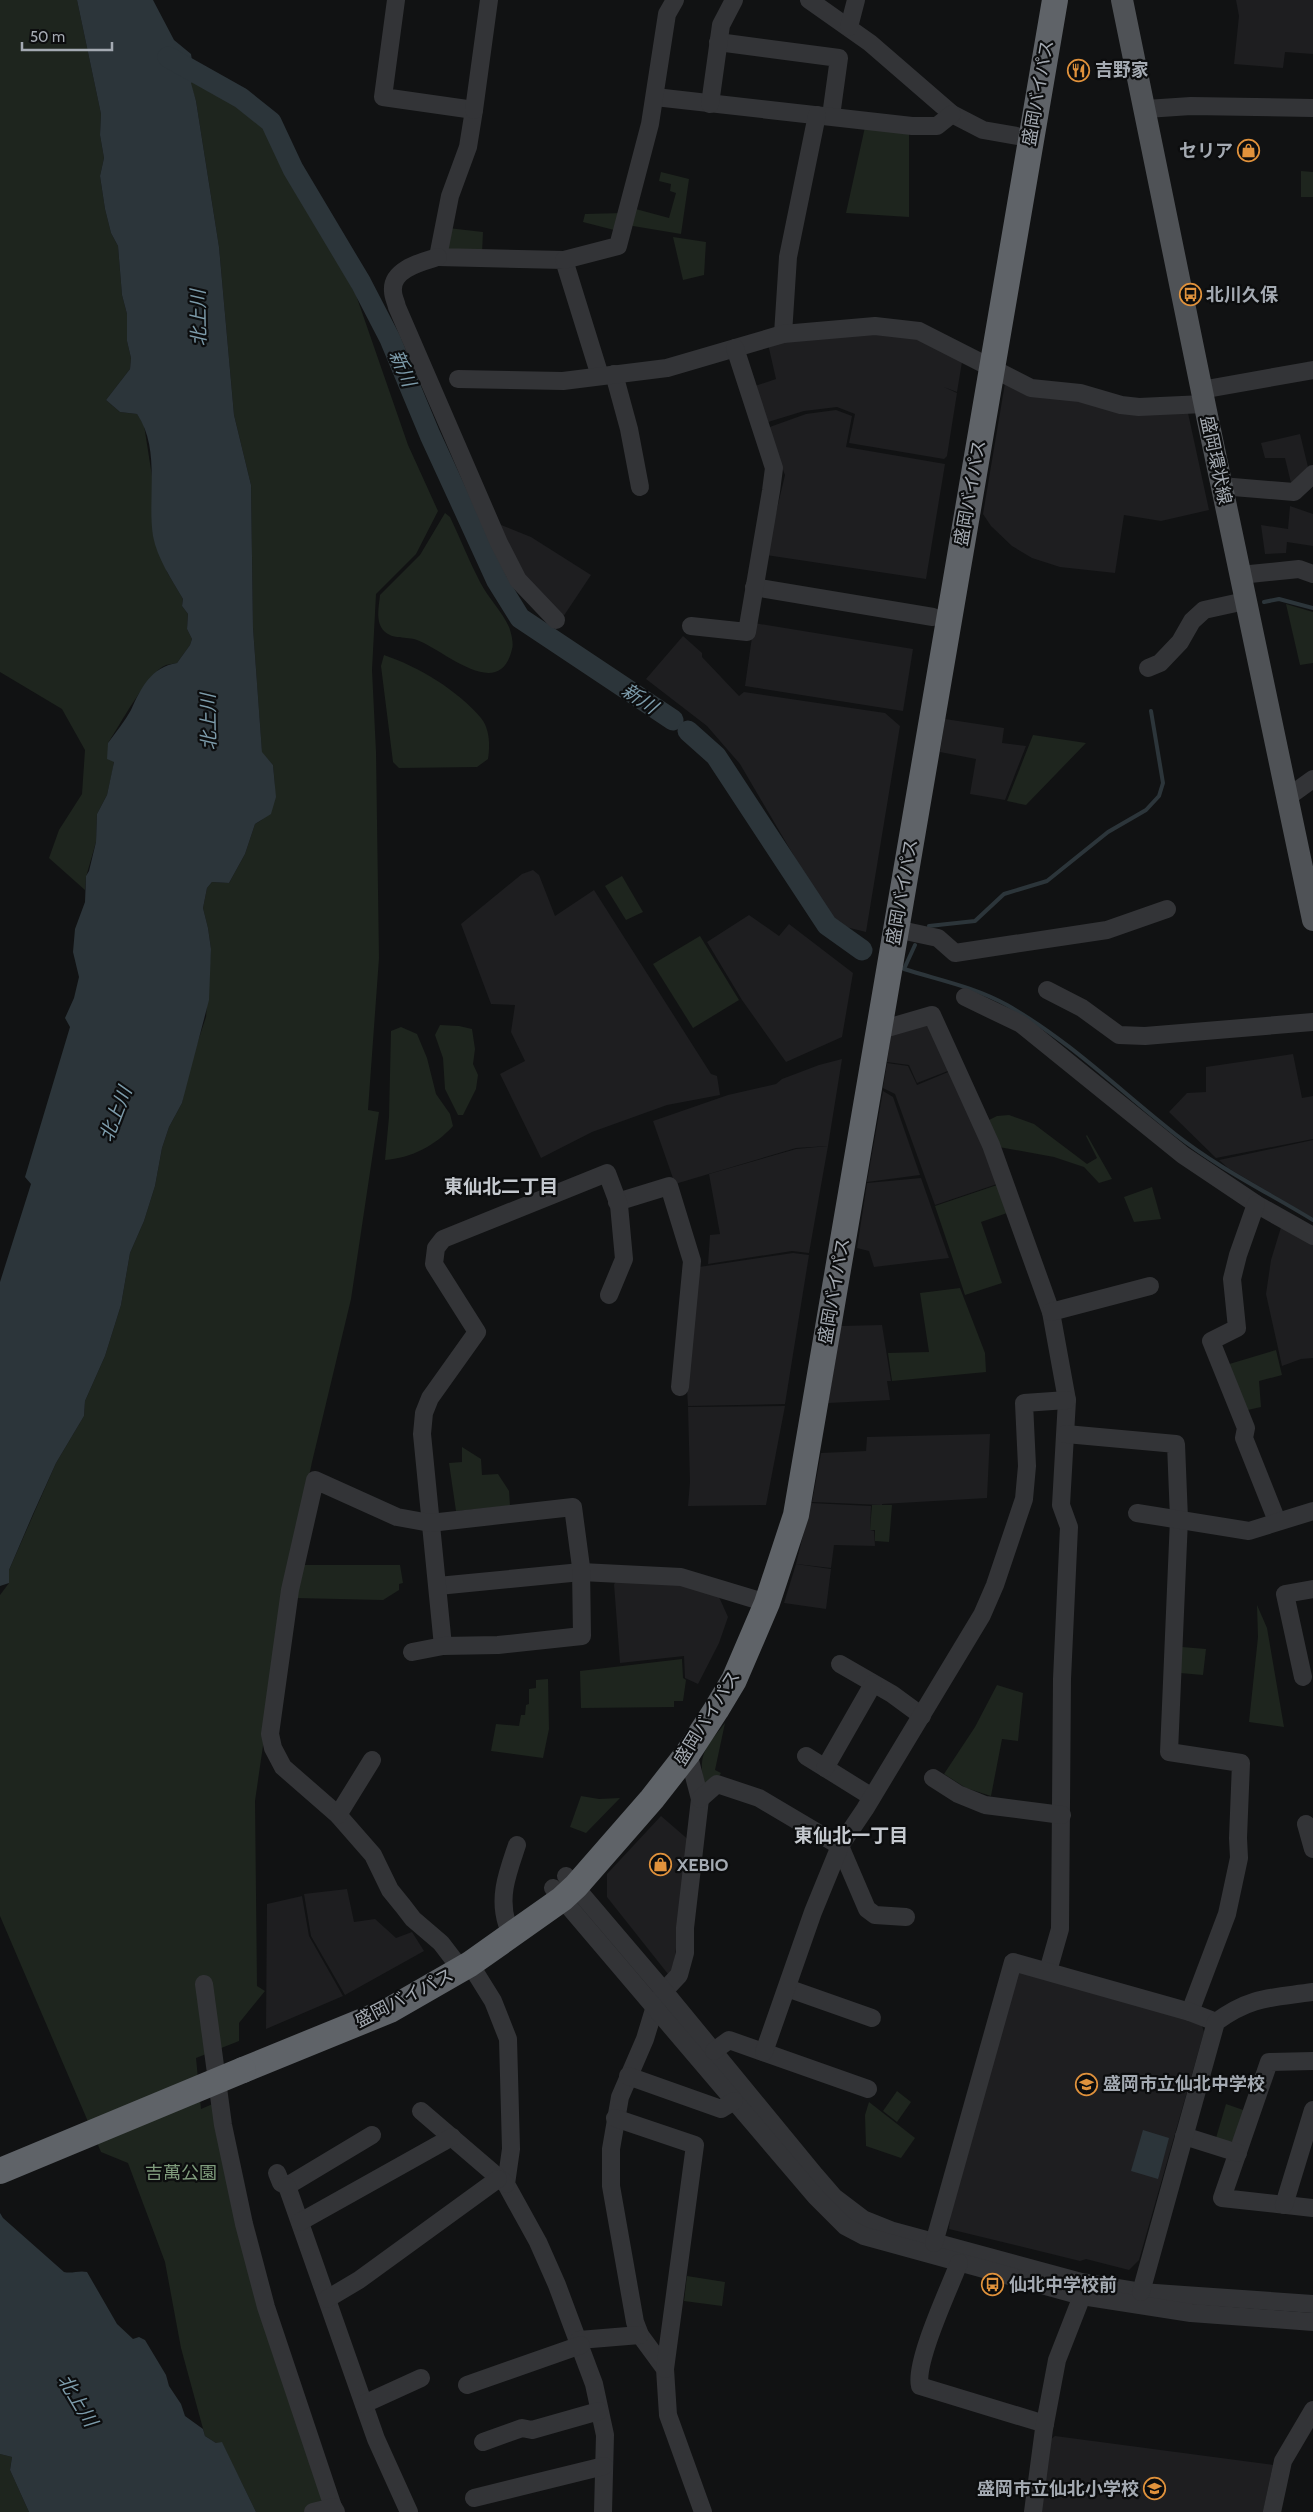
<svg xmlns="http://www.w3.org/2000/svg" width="1313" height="2512" font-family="Cabin,'Noto Sans JP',sans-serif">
<rect width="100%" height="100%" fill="#111213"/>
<!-- built -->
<g fill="#1e1e20">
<polygon points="1236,0 1313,0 1313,54 1285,52 1283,68 1234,64 1239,16"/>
<polygon points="886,333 917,337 962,362 957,392 944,387 957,393 947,456 944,459 849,443 855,414 837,407 804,411 768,422 755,386 776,379 768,344 785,340"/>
<polygon points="1005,383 1188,413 1209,510 1161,521 1124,515 1115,573 1060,567 1032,558 1012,546 991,526 983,514"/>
<polygon points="836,410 852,416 846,447 945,464 926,579 766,555 785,475 767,428 806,414"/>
<polygon points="1300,434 1308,467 1291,483 1285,458 1265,458 1261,443"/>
<polygon points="1290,506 1313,514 1313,546 1287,542 1286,553 1265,554 1261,525 1288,529"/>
<polygon points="496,523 531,537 591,575 561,620 520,579"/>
<polygon points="754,623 913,649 903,711 745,686"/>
<polygon points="683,636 702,653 702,657 739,696 744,692 885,713 900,726 866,932 846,927 831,919 740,764 707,726 646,679"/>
<polygon points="945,719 1004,728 1002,743 1026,746 1005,800 970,794 976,759 940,752"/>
<polygon points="533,870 539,875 555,916 594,890 711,1074 717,1076 720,1095 667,1105 592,1132 541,1158 500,1074 525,1061 511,1032 515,1005 491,1004 461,924 522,874"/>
<polygon points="749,915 779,936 789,924 853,973 842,1037 786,1062 742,1000 707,942"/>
<polygon points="931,1023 953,1069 917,1083 909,1065 887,1062 891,1033"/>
<polygon points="1293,1054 1302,1098 1313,1096 1313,1139 1216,1158 1169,1112 1187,1093 1206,1092 1206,1067"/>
<polygon points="842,1059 828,1146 796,1148 675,1184 653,1121 728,1095 776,1084 782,1079 819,1065"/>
<polygon points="887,1063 908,1066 917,1085 953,1070 1000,1183 935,1205 895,1094 883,1088"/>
<polygon points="883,1091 893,1097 920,1175 867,1182"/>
<polygon points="1313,1140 1313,1218 1228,1168 1219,1160"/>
<polygon points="828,1146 809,1253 792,1251 708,1264 710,1235 720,1234 709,1174 796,1149"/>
<polygon points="921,1178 949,1258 874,1267 869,1251 857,1248 867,1183"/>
<polygon points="1282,1224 1313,1242 1313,1358 1301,1359 1282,1366 1266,1294 1271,1260"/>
<polygon points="793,1253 809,1255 785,1404 688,1406 687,1389 699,1267"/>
<polygon points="882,1325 891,1381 887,1381 890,1400 828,1403 841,1326"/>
<polygon points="785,1406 766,1505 688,1506 690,1482 688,1407"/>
<polygon points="990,1434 987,1498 882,1504 883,1490 882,1505 812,1502 821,1453 866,1451 867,1437"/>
<polygon points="811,1503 871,1506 870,1530 874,1531 875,1546 834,1545 831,1568 796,1564"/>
<polygon points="796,1564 831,1569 826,1609 784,1603"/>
<polygon points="617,1581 684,1584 719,1597 728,1617 719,1643 698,1684 685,1678 684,1656 620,1663 614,1584"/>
<polygon points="661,1816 691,1842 673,1970 668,1974 607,1897 607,1874"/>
<polygon points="347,1889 354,1922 375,1919 396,1938 412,1932 424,1951 345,1995 311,1936 304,1894"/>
<polygon points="302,1896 309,1936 343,1996 266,2029 267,1904"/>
<polygon points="1021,1972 1201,2023 1204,2032 1139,2260 1129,2270 1086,2259 1080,2261 949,2229 951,2208 1014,1975"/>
<polygon points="1055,2436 1273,2465 1263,2512 1039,2512 1047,2442"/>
</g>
<!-- green -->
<g fill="#1e251e">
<path d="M0,0H77L101,114L100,135L104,158L100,176L105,209L111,233L118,246L122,295L127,314V341L131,358L130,369L106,400L120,412L137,414L144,425L167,572L183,599L182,606L188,614L187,629L192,639L190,645L177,663C174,664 169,664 166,665C148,672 120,725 108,743L114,761L113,768L107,795L97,814L96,842L86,877L85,890L49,858L59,830L82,794L85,750L62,709L0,672Z"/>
<path d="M195,79L229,101L262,126L356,295L408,445L438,511L416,554L376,594L372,670L376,752L379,958L368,1110L379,1112L351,1299L312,1462L286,1587L255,1801L257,1986L265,1991L239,2023V2041L196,2058L201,2109L215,2103L324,2493L321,2501L314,2504L319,2512H256L222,2443H216L205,2436L181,2348L165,2262L128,2163L101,2152L0,1916V1595L9,1583V1570L56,1463L84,1416L85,1401L105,1356L121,1305L130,1253L144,1221L155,1186L162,1148L169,1127L182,1103L188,1071L206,1017L211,949L208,928L203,908L207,888L212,882L229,883L245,854L255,824C280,811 275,789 273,765L262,753L253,628L251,485L234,415L219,247L196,101L190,83Z"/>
<polygon points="865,127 909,130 909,217 846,213"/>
<polygon points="1301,171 1313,172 1313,197 1301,197"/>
<polygon points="661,172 689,179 681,234 627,225 632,208 669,218 676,193 670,191 671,184 659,181"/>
<polygon points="623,213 618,231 583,222 585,214"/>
<polygon points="448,228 483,232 482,253 448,251"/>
<polygon points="673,237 706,242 704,275 683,280"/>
<path d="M445,513L450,517C460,538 469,561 480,582C488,598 502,611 509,627C511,632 514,644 512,649C500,703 444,650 417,640C406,636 393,640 384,631C375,622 379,606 380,595L420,555Z"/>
<polygon points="1286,604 1313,612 1313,663 1300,665"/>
<path d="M384,655C419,667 457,690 481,718C490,729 490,746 488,759L477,767L399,768L393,762L381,666Z"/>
<polygon points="1033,735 1086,743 1026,805 1007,801"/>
<polygon points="622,876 643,912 626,920 605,886"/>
<polygon points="700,936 739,1000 693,1028 653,964"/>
<polygon points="440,1025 459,1026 472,1029 475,1049 473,1064 478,1075 476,1089 463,1115 458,1115 445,1089 443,1058 435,1035"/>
<path d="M401,1027L417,1034L427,1058L436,1094L450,1114L453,1126C435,1146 411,1158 385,1160L389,1117L391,1031Z"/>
<polygon points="1009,1115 1034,1124 1087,1164 1097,1158 1086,1136 1087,1135 1112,1179 1099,1183 1084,1167 1054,1157 999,1147 987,1121 997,1116"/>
<polygon points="1000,1184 1010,1212 981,1222 1002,1283 965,1295 935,1206"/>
<polygon points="1152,1187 1161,1219 1134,1222 1124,1197"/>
<polygon points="960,1288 985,1353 986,1372 892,1381 888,1353 929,1352 920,1293"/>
<polygon points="1276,1350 1282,1375 1259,1381 1261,1407 1243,1411 1226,1365"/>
<polygon points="462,1447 481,1459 482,1475 498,1474 509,1491 510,1506 456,1511 449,1463 462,1462"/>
<polygon points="872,1505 892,1505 889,1542 875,1541 875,1530 870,1530"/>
<polygon points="300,1565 400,1565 403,1583 399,1584 399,1590 383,1600 295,1598"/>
<polygon points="1257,1605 1267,1628 1284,1727 1249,1722 1258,1637"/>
<polygon points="1182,1647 1206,1649 1203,1675 1180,1673"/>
<polygon points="682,1659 683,1678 686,1680 683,1701 674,1701 674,1707 581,1708 580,1671"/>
<polygon points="548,1679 549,1729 543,1758 491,1751 496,1724 519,1726 521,1715 525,1715 526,1705 529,1704 529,1689 536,1688 536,1680"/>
<polygon points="997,1685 1023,1693 1018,1741 1002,1739 991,1796 966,1788 944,1774 975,1727"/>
<path d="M725,1723L715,1770L721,1773L716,1781L709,1785L704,1783C697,1753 708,1745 725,1723Z"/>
<polygon points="581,1796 599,1799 620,1798 586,1833 570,1827"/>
<polygon points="897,2091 911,2102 897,2122 883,2111"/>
<polygon points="869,2102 915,2138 901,2158 866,2146 865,2115"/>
<polygon points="1226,2104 1246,2111 1236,2141 1231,2142 1216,2138"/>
<polygon points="687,2276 725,2282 722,2306 684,2301"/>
<polygon points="0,2454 12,2457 10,2470 29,2512 0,2512"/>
</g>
<!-- water -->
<g fill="#2c353a">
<path d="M77,0H153L174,40L191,54L195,79L191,83L196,101L219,247L234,415L251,485L253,628L262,752L273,765L276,797L271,814L255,824L245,854L229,883L212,882L207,888L203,908L208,928L211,949L209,1000L182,1103L169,1127L162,1148L155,1186L144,1221L130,1253L121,1305L105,1356L85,1401L84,1416L56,1463L33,1514L9,1570V1583L0,1586V1282L31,1184L25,1177L70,1027L65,1018L74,998L79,977L73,952L75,929L85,902L86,876L89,871L96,842L97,814L107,795L114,762L107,759L108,743C116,732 125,721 131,710C141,688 151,667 177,663L190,645L192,639L187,629L188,614L182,606L183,599C172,580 157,558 153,536C147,497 161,449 137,414L120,412L106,400L130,369L131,358L127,341V314L122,295L118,246L111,233L105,209L100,176L104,158L100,135L101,114Z"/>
<polygon points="1143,2130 1169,2138 1158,2179 1131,2171"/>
<path d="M0,2213L3,2218L64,2272C72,2274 79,2270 87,2272L117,2324L133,2339L139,2337L145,2340L166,2375L169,2386L181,2404L185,2416L203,2429L205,2436L216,2443L222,2442L256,2512H29L10,2470L12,2457L0,2454Z"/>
</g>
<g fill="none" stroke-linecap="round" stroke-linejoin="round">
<!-- stream -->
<g stroke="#2c353a" stroke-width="4">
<polyline points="1264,602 1279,599 1313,608"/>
<polyline points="929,926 975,921 1004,894 1047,881 1108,832 1146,810 1159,796 1163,783 1151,711"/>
<path d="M915,945L904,969C939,980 975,987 1007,1005C1070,1041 1119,1090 1175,1134C1218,1168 1267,1192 1313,1220"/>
</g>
<!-- river -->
<g stroke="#2c353a" stroke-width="21">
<polyline points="168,57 241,98 271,122 293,169 361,283 390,339 430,435 497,581 520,618 673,720"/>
<polyline points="688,731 716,756 827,925 862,950"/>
</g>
<!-- minor -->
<g stroke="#333437" stroke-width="18">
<polyline points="396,0 383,97 474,110 468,147 450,196 438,257 564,260 600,376"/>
<polyline points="809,0 870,43 952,114 983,130 1017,136"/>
<polyline points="849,27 856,0"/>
<polyline points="718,42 839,58 831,116"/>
<polyline points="655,97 912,126 937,126 952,114"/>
<polyline points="710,104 721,25 734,0"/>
<polyline points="1146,109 1191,106 1313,108"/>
<polyline points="474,110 489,0"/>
<path d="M438,257C422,262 391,269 393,291C393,297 396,302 397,307L499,543L518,580L556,620"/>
<polyline points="564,260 618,246 650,124 667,14 675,0"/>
<polyline points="783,334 788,257 817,115"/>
<polyline points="614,374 629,429 640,487"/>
<polyline points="458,379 563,381 667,368 783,334 875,326 919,331 1031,388 1080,393 1121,405 1139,407 1204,404"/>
<polyline points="1201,390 1313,370"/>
<polyline points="1221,486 1294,492 1313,474"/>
<polyline points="1240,575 1299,569 1313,574"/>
<polyline points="754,587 933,617"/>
<polyline points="691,626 747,632 771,491 774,468 735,348"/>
<polyline points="1148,668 1160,663 1180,642 1192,621 1204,610 1245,601"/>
<polyline points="1288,797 1313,779"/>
<polyline points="896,929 938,938 955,953 1107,930 1167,909"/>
<polyline points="1047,990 1082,1008 1119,1035 1145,1036 1313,1022"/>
<polyline points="965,997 1021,1024 1183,1155 1256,1204 1313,1236"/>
<polyline points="879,1027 887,1028 932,1015 991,1145 1051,1312 1067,1400 1061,1505 1069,1527 1062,1679 1060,1929 1048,1971"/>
<polyline points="617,1202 669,1186 692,1261 680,1387"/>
<polyline points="1256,1204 1238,1255 1232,1279 1237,1328 1211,1341 1246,1428 1244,1438 1277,1521"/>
<polyline points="1051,1312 1150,1286"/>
<polyline points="1066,1434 1176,1444 1179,1519 1169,1752 1241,1763 1238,1838 1239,1858 1227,1914 1190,2012"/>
<polyline points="1137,1513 1249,1531 1313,1511"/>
<polyline points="438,1586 581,1572 681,1577 767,1603"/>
<polyline points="443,1646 422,1434 424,1413 430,1398 477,1332 434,1264 436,1248 443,1239 607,1173 619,1205 624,1259 609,1295"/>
<polyline points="412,1652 443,1646 498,1645 582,1636 581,1567 573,1507 430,1523 397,1517 315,1480 290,1590 270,1734 273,1748 283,1767 338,1815 373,1855 390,1890 403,1906 413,1919 441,1943 454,1960"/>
<polyline points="840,1664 892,1694 922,1716"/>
<polyline points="1303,1677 1285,1594 1313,1589"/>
<polyline points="688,1753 700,1799 685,1928 685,1953 679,1975 664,1991 655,2006 645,2039 620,2097 611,2149 611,2186 635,2322 640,2335 665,2369 668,2415 703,2512"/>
<polyline points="806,1756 872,1797"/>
<polyline points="825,1768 873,1684"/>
<polyline points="933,1778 958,1794 985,1805 1062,1815"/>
<polyline points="700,1799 717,1784 759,1798 840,1846 867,1909 875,1915 906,1917"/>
<polyline points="338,1815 372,1760"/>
<polyline points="1306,1824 1313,1849"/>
<polyline points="566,1876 664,1991 815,2175 834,2197 863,2219 893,2231 1081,2282 1141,2292 1313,2304"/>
<polyline points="553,1888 816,2197 845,2226 864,2236 1082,2296 1191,2313 1313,2322"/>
<path d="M507,1924C498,1896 508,1872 517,1845"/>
<polyline points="470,1964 493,2001 508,2039 511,2149 506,2184 538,2242 557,2285 594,2384 605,2435 603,2512"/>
<polyline points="204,1984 223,2125 244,2224 266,2307 333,2507"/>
<polyline points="787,1988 872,2018"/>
<polyline points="714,2051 729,2040 868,2089"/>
<polyline points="764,2052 813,1912 840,1846 865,1809 982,1615 995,1585 1024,1499 1027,1466 1024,1403 1067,1400"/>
<polyline points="1313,2061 1269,2062 1222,2198 1313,2208"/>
<polyline points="628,2076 721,2109 734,2101"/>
<polyline points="421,2111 506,2184"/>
<polyline points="615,2118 695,2145 665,2369"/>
<polyline points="1184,2136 1238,2153"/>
<polyline points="277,2173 281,2183 287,2186 372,2135"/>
<polyline points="287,2186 376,2439 409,2512"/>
<polyline points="1284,2205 1313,2110"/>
<polyline points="300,2222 452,2137"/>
<polyline points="934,2243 1013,1962 1190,2012 1216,2022"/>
<path d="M959,2263C949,2289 914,2363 920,2386L1045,2424"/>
<path d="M1141,2292L1216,2022C1251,1996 1272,1998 1313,1992"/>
<polyline points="327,2299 359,2280 498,2179"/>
<polyline points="579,2340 640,2335"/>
<polyline points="467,2385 581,2345"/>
<polyline points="364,2404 421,2378"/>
<polyline points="483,2442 522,2428 532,2430 599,2411"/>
<polyline points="474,2498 604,2466"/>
<polyline points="313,2512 333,2507 336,2512"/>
<polyline points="1033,2512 1044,2429 1057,2360 1082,2296"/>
<polyline points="1272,2512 1283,2461 1313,2410"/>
</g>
<!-- major -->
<polyline stroke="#4f5256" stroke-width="22" points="1122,0 1206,411 1313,920"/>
<!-- highway -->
<polyline stroke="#5f6368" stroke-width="26" points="243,2070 390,2010 470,1964 562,1899 576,1886 652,1799 688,1753 716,1710 734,1680 767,1603 796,1515 1055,0"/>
<!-- highway-bridge -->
<polyline stroke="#5f6368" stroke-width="26" points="0,2171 243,2070"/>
</g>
<!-- icons -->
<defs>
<symbol id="restaurant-ring" viewBox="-11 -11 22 22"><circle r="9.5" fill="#0c0d0e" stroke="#e0923c" stroke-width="1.5"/><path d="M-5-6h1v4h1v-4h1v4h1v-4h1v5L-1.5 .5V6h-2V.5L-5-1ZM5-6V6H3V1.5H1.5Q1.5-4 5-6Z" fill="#e0923c"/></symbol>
<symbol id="shop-ring" viewBox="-11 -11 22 22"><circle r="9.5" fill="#0c0d0e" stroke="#e0923c" stroke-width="1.5"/><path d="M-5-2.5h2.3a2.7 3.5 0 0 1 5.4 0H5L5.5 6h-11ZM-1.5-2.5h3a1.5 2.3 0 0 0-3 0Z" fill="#e0923c"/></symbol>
<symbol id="bus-ring" viewBox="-11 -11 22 22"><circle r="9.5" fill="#0c0d0e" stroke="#e0923c" stroke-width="1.5"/><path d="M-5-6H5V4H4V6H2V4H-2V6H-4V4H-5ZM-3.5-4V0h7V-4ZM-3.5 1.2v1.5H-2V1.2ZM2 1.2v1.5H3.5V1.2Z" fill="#e0923c"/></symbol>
<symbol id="school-ring" viewBox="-11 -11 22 22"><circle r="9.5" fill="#0c0d0e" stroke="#e0923c" stroke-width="1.5"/><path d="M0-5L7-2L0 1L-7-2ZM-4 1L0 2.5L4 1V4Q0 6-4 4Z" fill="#e0923c"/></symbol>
</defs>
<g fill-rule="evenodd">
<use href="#restaurant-ring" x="1066" y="58" width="25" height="25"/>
<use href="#shop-ring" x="1236" y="138" width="25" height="25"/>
<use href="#bus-ring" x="1178" y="282" width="25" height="25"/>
<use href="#shop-ring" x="648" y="1852" width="25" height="25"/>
<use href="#school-ring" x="1074" y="2072" width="25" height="25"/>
<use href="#bus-ring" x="980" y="2272" width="25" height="25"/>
<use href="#school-ring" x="1142" y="2476" width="25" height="25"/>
</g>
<g text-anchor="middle" stroke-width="4.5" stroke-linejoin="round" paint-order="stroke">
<!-- poi labels -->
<g font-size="18" font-weight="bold" fill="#a4aab2" stroke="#0c0d0e" text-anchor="start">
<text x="1095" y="76">吉野家</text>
<text x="1233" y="157" text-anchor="end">セリア</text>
<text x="1206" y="301">北川久保</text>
<text x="677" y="1871">XEBIO</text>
<text x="1103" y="2090">盛岡市立仙北中学校</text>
<text x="1009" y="2291">仙北中学校前</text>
<text x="1139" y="2495" text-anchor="end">盛岡市立仙北小学校</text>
</g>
<!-- street labels -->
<g font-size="18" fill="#a4aab2" stroke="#0c0d0e">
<text transform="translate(1038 93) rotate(-80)" y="6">盛岡バイパス</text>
<text transform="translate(1216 460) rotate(78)" y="6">盛岡環状線</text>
<text transform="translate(970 493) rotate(-80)" y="6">盛岡バイパス</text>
<text transform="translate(902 892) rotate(-80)" y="6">盛岡バイパス</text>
<text transform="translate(834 1291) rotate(-80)" y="6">盛岡バイパス</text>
<text transform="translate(707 1718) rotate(-58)" y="6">盛岡バイパス</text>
<text transform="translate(404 1998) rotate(-27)" y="6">盛岡バイパス</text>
</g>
<!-- park labels -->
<g font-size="18" fill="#7f9c7c" stroke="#0c0d0e">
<text x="181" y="2179">吉萬公園</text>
</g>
<!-- water labels -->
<g font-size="19" font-style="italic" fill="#7d9cab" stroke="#0c0d0e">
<text transform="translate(198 318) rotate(-91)" y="7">北上川</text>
<text transform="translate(403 368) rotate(66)" y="7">新川</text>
<text transform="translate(640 698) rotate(34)" y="7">新川</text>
<text transform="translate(208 722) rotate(-91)" y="7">北上川</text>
<text transform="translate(115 1114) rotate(-69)" y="7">北上川</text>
<text transform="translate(78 2400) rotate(59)" y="7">北上川</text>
</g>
<!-- neighbourhood labels -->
<g font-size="19" font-weight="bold" fill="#c5c9cf" stroke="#0c0d0e">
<text x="501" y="1193">東仙北二丁目</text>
<text x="851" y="1842">東仙北一丁目</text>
</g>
</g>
<!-- scale -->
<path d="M22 42v8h90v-8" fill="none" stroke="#a4aab2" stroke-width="2.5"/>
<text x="30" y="42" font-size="15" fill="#a4aab2" stroke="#0c0d0e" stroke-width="4" paint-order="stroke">50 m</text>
</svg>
